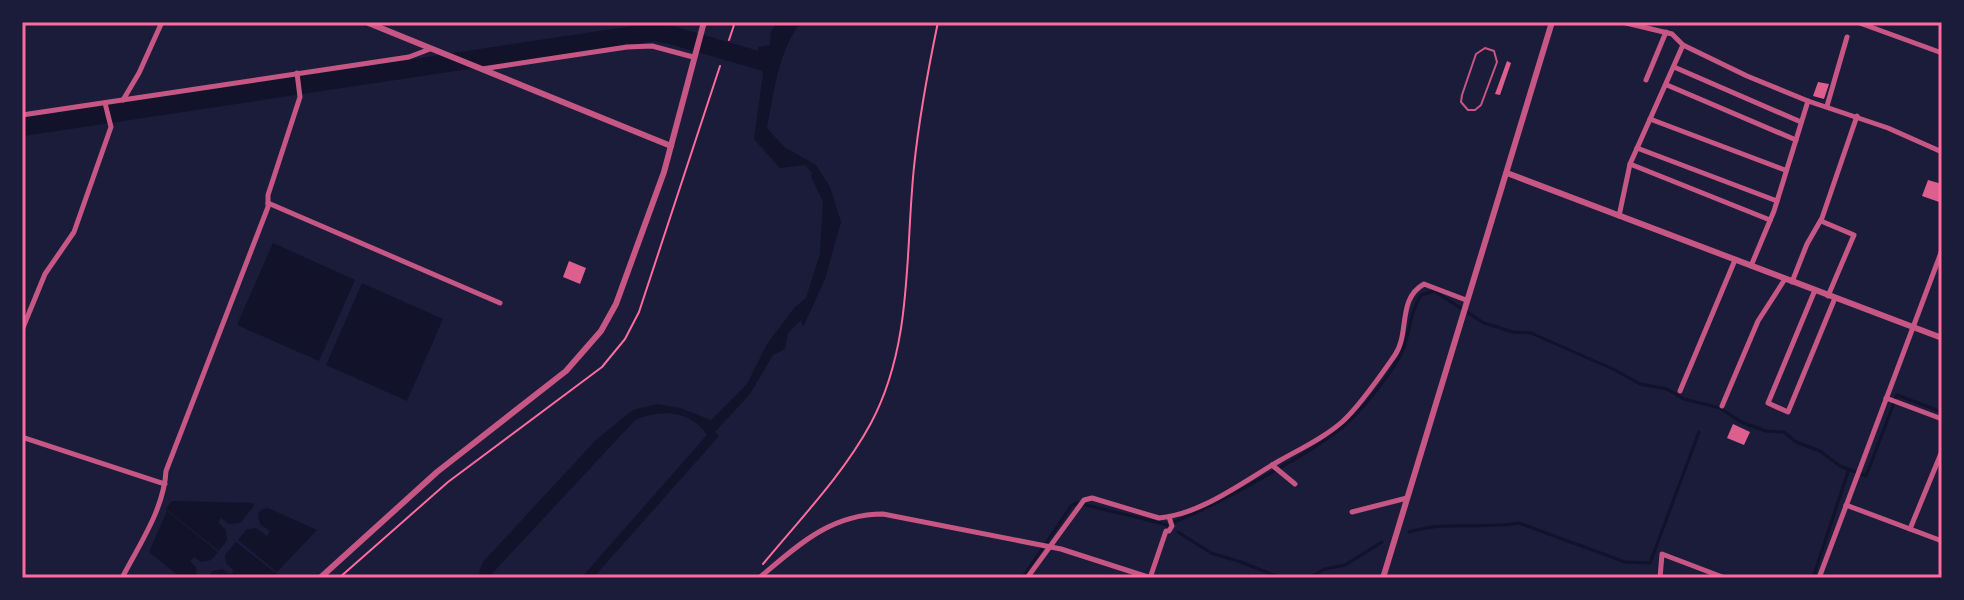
<svg xmlns="http://www.w3.org/2000/svg" width="1964" height="600" font-family="Inter,sans-serif">
<rect width="100%" height="100%" fill="#1b1b3a"/>
<!-- water -->
<g fill="#12122b">
<path d="M778,22H801C778,51 774,93 767,128L784,147L816,165L830,187L841,222L825,279L803,327L801,320L788,333L785,349L773,355L750,394L715,432L719,436L593,578H581L707,435C690,410 661,409 635,420L488,578H478L482,563L596,440L633,410L657,404L680,408L711,420L747,384L767,344L795,307L806,298L820,254L823,201L811,177L812,173L805,165L780,168L754,139L763,74L758,47L770,45L771,31Z"/>
<polygon points="273,243 355,280 319,361 237,325"/>
<polygon points="362,283 443,319 407,401 326,365"/>
<polygon points="172,501 253,503 254,506 240,523 229,524 221,518 218,522 226,530 227,540 219,551 166,509"/>
<polygon points="268,508 317,530 277,572 238,540 246,530 256,528 267,536 270,531 260,524 258,514 262,509"/>
<polygon points="167,511 218,552 211,560 201,562 194,557 190,561 196,567 197,578 181,578 149,552"/>
<polygon points="236,542 277,574 273,578 207,578 213,571 222,569 230,574 234,571 226,563 225,555"/>
</g>
<g fill="none" stroke-linecap="round" stroke-linejoin="round">
<!-- stream -->
<g stroke="#12122b" stroke-width="3">
<path d="M1167,525C1208,509 1245,488 1283,466C1304,454 1326,441 1345,425C1362,410 1384,382 1396,363C1411,341 1407,317 1421,295L1434,291L1484,323L1513,332L1531,333L1615,370L1640,384L1667,389L1684,399L1720,408L1741,422L1766,431L1784,432L1796,442L1820,451L1840,466L1866,476L1897,395L1942,412"/>
<polyline points="1178,532 1211,553 1241,562 1281,578"/>
<path d="M1409,532C1449,520 1481,530 1519,523L1625,562L1650,563L1699,432"/>
<polyline points="1022,578 1072,505 1078,503 1168,525"/>
<polyline points="1309,578 1325,569 1345,565 1382,542"/>
<polyline points="1813,578 1848,472"/>
</g>
<!-- river -->
<polyline stroke="#12122b" stroke-width="18" points="22,127 654,32 671,35 771,64"/>
</g>
<!-- building -->
<g fill="#dd5f8e">
<polygon points="1507,61 1511,63 1500,95 1495,94"/>
<polygon points="1818,82 1829,84 1824,99 1813,96"/>
<polygon points="1928,180 1942,184 1942,203 1922,196"/>
<polygon points="569,261 586,268 580,284 563,277"/>
<polygon points="1733,424 1750,432 1744,445 1727,438"/>
</g>
<g fill="none" stroke-linecap="round" stroke-linejoin="round">
<!-- path -->
<g stroke="#ff6b9d" stroke-width="2">
<polyline points="729,40 735,22"/>
<path d="M763,564C800,519 843,475 871,423C913,344 905,254 914,167C919,118 928,70 938,22"/>
<polyline points="339,578 448,482 602,367 625,339 639,312 720,66"/>
</g>
<!-- service -->
<polygon stroke="#c65784" stroke-width="2" points="1485,48 1494,51 1497,62 1481,105 1475,110 1468,110 1461,102 1462,95 1476,54"/>
<!-- minor -->
<g stroke="#c65784" stroke-width="5">
<polyline points="1622,22 1672,34 1683,45 1747,76 1808,101 1888,128 1942,152"/>
<polyline points="1857,22 1942,53"/>
<polyline points="1674,67 1801,122"/>
<polyline points="482,69 627,47 652,46 693,57"/>
<polyline points="1646,80 1666,32"/>
<polyline points="1667,85 1796,140"/>
<polyline points="123,100 139,73 162,22"/>
<polyline points="1827,106 1847,37"/>
<polyline points="22,115 409,57 430,49"/>
<polyline points="1650,119 1785,170"/>
<polyline points="1637,148 1777,201"/>
<polyline points="1630,164 1770,220"/>
<polyline points="268,203 500,303"/>
<polyline points="1619,216 1630,164 1683,45"/>
<polyline points="1821,221 1854,235 1828,296"/>
<polyline points="1751,266 1774,211 1808,101"/>
<polyline points="1792,282 1807,244 1822,218 1857,116"/>
<polyline points="1815,290 1768,403 1788,412 1835,298"/>
<polyline points="22,330 45,274 74,232 111,127 105,103"/>
<polyline points="1680,391 1735,260"/>
<polyline points="1886,398 1942,419"/>
<polyline points="1722,406 1758,321 1785,279"/>
<polyline points="22,437 165,484"/>
<polyline points="1272,465 1295,484"/>
<polyline points="1846,505 1942,541"/>
<polyline points="1352,512 1407,498"/>
<polyline points="1910,529 1942,451"/>
<path d="M122,578C139,545 164,509 166,471L268,207V195L300,97L297,73"/>
<path d="M759,578C797,546 830,514 883,514L1061,549L1151,578"/>
<path d="M1027,578L1084,500L1092,498L1159,518C1202,514 1243,482 1279,461C1300,449 1324,438 1342,422C1360,406 1381,375 1395,355C1410,333 1397,299 1424,284L1466,300"/>
<polyline points="1150,578 1166,531 1169,531 1172,526 1169,517"/>
<polyline points="1660,578 1662,554 1725,578"/>
<polyline points="1819,578 1942,250"/>
</g>
<!-- tertiary -->
<g stroke="#c65784" stroke-width="6">
<polyline points="366,22 671,146"/>
<polyline points="1507,173 1942,338"/>
<polyline points="320,578 437,472 566,371 601,331 616,304 664,172 704,22"/>
<polyline points="1383,578 1552,22"/>
</g>
</g>
<!-- border -->
<rect width="1964" height="600" fill="none" stroke="#1b1b3a" stroke-width="48"/>
<rect x="24" y="24" width="1916" height="552" fill="none" stroke="#ff6b9d" stroke-width="3"/>
</svg>
